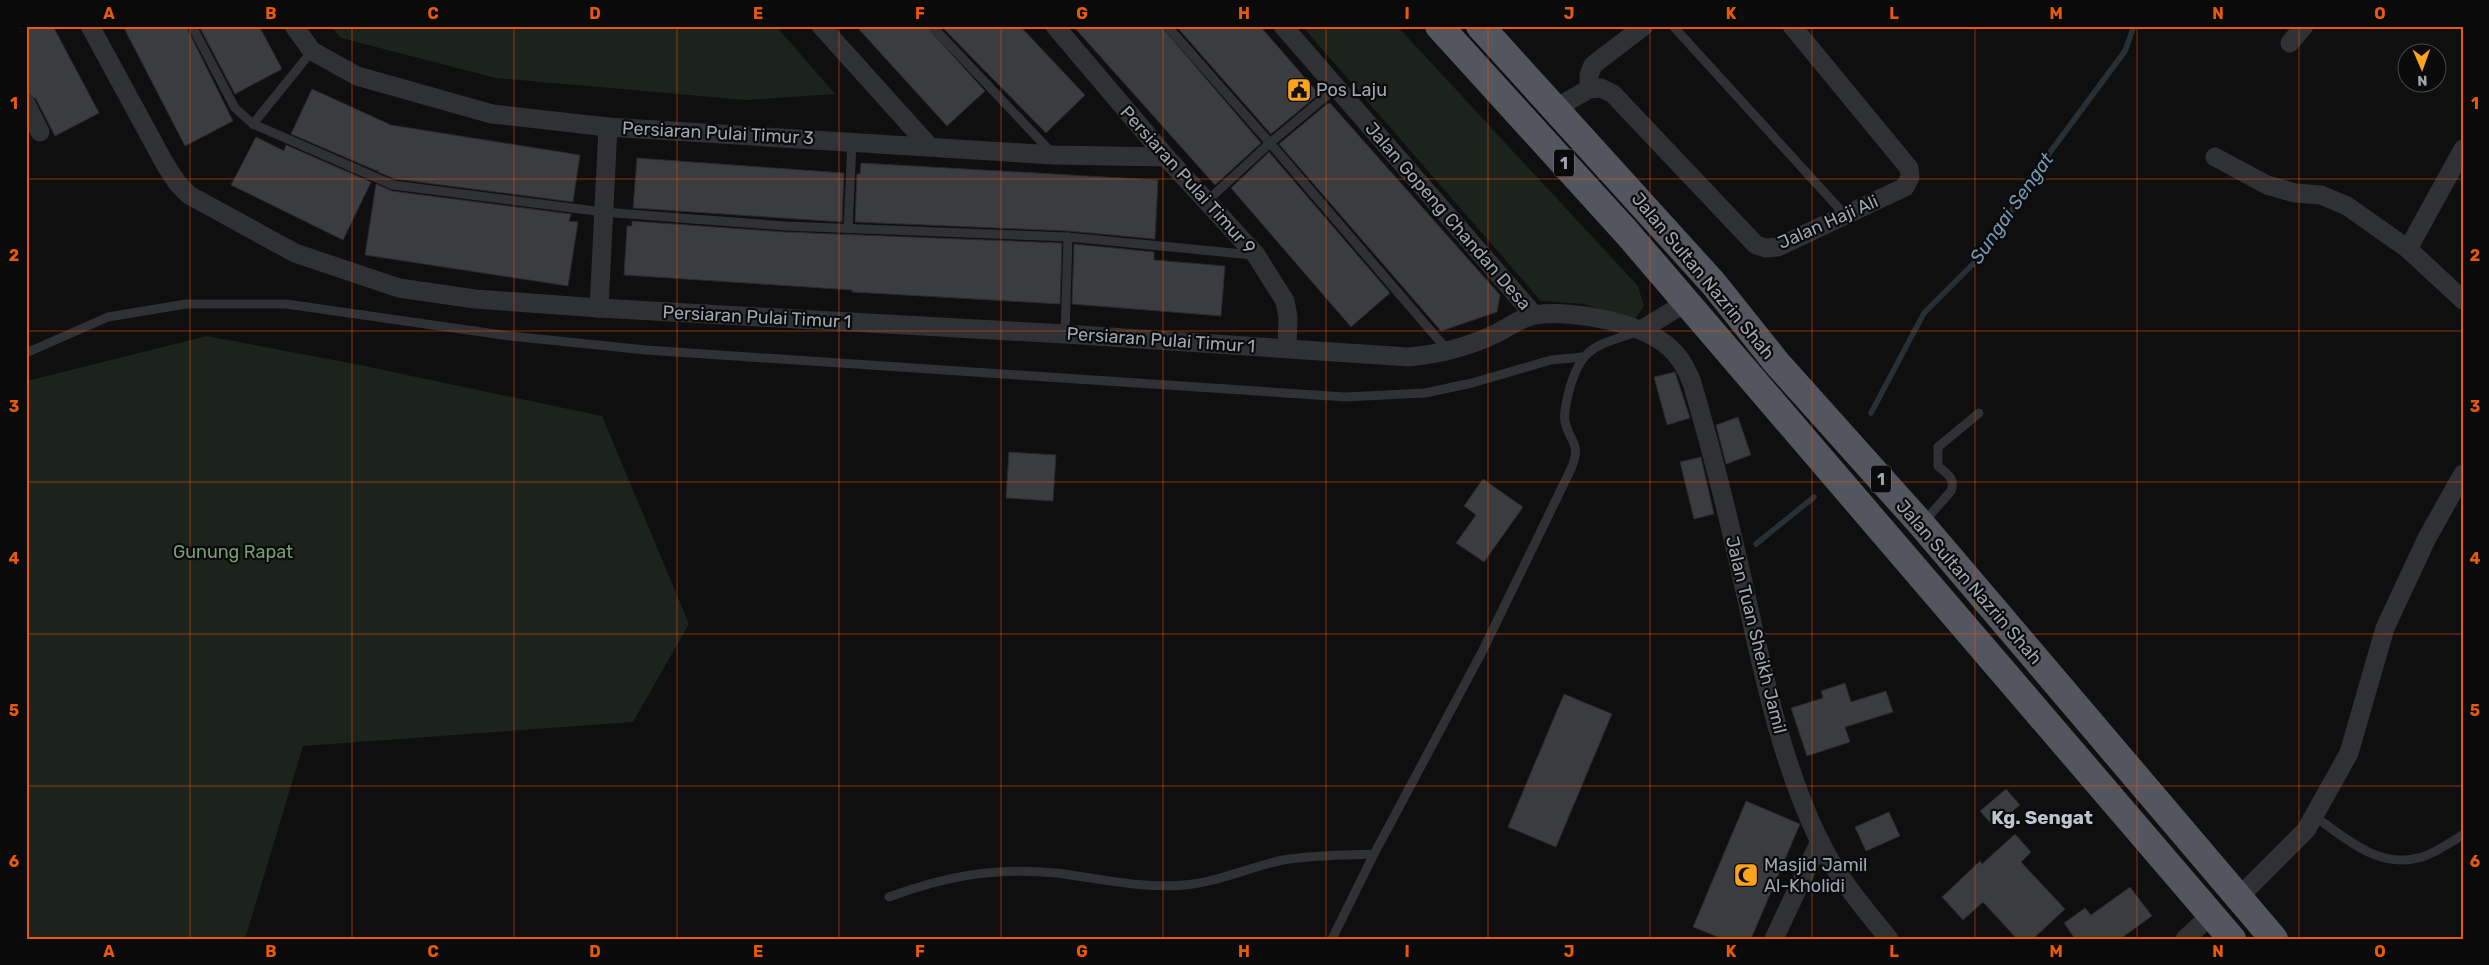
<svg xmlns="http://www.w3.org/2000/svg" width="2489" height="965" font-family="Rubik,sans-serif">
<rect width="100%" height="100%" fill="#0f0f10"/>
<!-- green -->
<g fill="#1b231c">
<polygon points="331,26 776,26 835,94 746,100 496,78 341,38"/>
<polygon points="1302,26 1397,26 1638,286 1644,306 1634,320 1584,304 1541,301"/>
<polygon points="207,336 355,364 602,416 689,624 633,722 303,746 245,939 26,939 26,381"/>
</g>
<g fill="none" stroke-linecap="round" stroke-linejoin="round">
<!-- stream -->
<g stroke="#273036" stroke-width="5.5">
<polyline points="1871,413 1924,313 1984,253 2048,155 2125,51 2134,26"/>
<polyline points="1756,544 1814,497"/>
</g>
</g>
<!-- building -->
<g fill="#3b3c40" stroke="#29292c">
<polygon points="26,26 53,26 99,113 55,136 36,99 26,93"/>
<polygon points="123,26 186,26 233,121 185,146"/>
<polygon points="199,26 259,26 282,69 235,94"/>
<polygon points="856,26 926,26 985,91 947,126"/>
<polygon points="941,26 1020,26 1085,95 1046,133"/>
<polygon points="1073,26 1161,26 1261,143 1215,185"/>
<polygon points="1176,26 1260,26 1319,94 1271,134"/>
<polygon points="312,89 391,125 580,155 573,202 395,179 378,172 378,169 377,171 291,134"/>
<polygon points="1330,103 1500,295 1497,312 1441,331 1279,144 1327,104"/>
<polygon points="256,137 284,151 286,145 371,182 343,240 231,185"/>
<polygon points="1269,152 1390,293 1351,327 1231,188"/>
<polygon points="637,158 844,173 842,222 633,208"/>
<polygon points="861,163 1158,180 1155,239 1068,231 855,222 857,174 860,174"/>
<polygon points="376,184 392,191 571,214 569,221 578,222 568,286 365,255"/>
<polygon points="632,221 785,232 1062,243 1060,304 852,292 852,290 624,275 627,226 632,226"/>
<polygon points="1074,244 1154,252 1154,260 1225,266 1221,316 1072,304"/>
<polygon points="1675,372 1690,418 1667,425 1654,377"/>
<polygon points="1738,417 1751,455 1726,464 1716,425"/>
<polygon points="1009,452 1056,455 1053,501 1006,498"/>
<polygon points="1701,457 1714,514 1694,519 1680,462"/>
<polygon points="1483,479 1523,507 1484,562 1456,543 1476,515 1464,506"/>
<polygon points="1845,683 1851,702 1886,691 1893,712 1845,727 1850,742 1807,756 1791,708 1823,698 1821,691"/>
<polygon points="1564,694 1612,714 1556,847 1508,827"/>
<polygon points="2006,789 2020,805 1994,827 1980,811"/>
<polygon points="1746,801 1800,824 1751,939 1723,939 1693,927"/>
<polygon points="1889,812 1900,836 1866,851 1855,827"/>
<polygon points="2015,834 2031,852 2021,862 2065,909 2033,939 2017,939 1983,902 1963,920 1942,897 1980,861 1982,864"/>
<polygon points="2130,887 2152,916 2120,939 2075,939 2064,923 2085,908 2091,915"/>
</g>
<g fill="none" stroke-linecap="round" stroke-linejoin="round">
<!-- service -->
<g stroke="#303135" stroke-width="9">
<polyline points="192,26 235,108 253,124 393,185 603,212 785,226 1068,237 1253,255"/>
<polyline points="932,26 1052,153"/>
<polyline points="1167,26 1270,143 1449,352"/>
<polyline points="1673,26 1846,216"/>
<polyline points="253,124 312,51"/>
<polyline points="1207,201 1270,143 1337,87"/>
<polyline points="848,229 852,142"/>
<polyline points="1065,334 1068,237"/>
<polyline points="26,353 108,317 186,304 286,304 510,336 646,350 1345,397 1425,393 1472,383 1551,360 1583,357"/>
<path d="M1923,523L1951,491C1956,478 1947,474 1938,466V447L1979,413"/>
<path d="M2314,816C2347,839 2379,870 2422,857C2436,853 2450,842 2463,835"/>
<path d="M889,897C946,876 995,867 1056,873C1098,878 1142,889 1184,885C1218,882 1250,867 1283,860C1313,855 1343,855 1374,854"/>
<path d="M1332,939L1374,854L1483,650L1571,469C1582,442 1570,444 1565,422C1563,413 1567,400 1569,391C1581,346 1596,346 1636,332"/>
</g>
<!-- minor -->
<g stroke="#303135" stroke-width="19">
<path d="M90,26L165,164L178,184L189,195L295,253L399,288L475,299L599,308L1065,334L1409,357C1442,354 1468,347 1497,333C1509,327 1522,317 1535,315C1573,309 1649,323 1675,353C1683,362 1688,372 1692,383C1710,444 1726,507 1740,569C1761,661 1778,755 1819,840C1837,877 1864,908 1889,939"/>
<polyline points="294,26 312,51 357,76 492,114 608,127 1054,155 1166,157"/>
<polyline points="821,26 930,147"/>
<polyline points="1055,26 1166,157 1256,255 1285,301 1288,317 1287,348"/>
<polyline points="1283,26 1534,315"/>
<polyline points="2290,43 2304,26"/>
<polyline points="1589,89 1589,75 1593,65 1644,26"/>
<polyline points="26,104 40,132"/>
<polyline points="1556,108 1589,89 1601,88 1613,94 1756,245 1766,248 1778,247 1905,187 1910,177 1909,168 1792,26"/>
<polyline points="2215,157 2267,185 2295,193 2321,195 2347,206 2408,249 2463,149"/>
<polyline points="2408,249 2463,300"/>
<polyline points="599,308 608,127"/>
<polyline points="1641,330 1687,302"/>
<polyline points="2239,897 2306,830 2349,753 2385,628 2427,538 2463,474"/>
<polyline points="1774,939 1820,841"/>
<polyline points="2185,939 2212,914"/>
</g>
<!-- trunk -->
<g stroke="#53565e" stroke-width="28">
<polyline points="1439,26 1628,234 2232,939"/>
<polyline points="1480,26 1713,283 1776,362 1922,525 2274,939"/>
</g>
</g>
<!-- grid -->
<path fill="none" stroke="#e8590c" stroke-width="1" stroke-opacity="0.55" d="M190,26V939M352,26V939M514,26V939M677,26V939M839,26V939M1001,26V939M1163,26V939M1326,26V939M1488,26V939M1650,26V939M1812,26V939M1975,26V939M2137,26V939M2299,26V939M26,179H2463M26,331H2463M26,482H2463M26,634H2463M26,786H2463"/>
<!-- icons -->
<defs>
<symbol id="civic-square" viewBox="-11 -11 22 22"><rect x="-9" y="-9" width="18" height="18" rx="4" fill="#fda41a" stroke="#0a0a0b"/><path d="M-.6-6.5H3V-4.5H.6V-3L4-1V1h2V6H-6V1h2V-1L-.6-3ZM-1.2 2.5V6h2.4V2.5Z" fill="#111"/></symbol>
<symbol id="mosque-square" viewBox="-11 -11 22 22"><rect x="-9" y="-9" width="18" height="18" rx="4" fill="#fda41a" stroke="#0a0a0b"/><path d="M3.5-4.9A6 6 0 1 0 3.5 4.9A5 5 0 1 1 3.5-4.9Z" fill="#111"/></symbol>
</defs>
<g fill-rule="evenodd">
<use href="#civic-square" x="1285" y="76" width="28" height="28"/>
<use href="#mosque-square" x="1732" y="861" width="28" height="28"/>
</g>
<g text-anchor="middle" stroke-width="4.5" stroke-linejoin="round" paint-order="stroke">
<!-- shield labels -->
<g fill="#0a0a0b" stroke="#727780" stroke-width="1">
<rect x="1554" y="149.5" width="20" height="27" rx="4"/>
<rect x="1871" y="465.5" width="20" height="27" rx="4"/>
</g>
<g font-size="16" font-weight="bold" fill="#9fa6b2">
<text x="1564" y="169">1</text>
<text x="1881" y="485">1</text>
</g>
<!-- poi labels -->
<g font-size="18" fill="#9fa6b2" stroke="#0a0a0b" text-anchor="start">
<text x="1316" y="96">Pos Laju</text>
<text x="1764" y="871">Masjid Jamil<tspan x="1764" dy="21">Al-Kholidi</tspan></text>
</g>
<!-- street labels -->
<g font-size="18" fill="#9fa6b2" stroke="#0a0a0b">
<text transform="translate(718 133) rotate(3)" y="6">Persiaran Pulai Timur 3</text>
<text transform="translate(1188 180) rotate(48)" y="6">Persiaran Pulai Timur 9</text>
<text transform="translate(1448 216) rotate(49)" y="6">Jalan Gopeng Chandan Desa</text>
<text transform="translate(1828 222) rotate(-24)" y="6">Jalan Haji Ali</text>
<text transform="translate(1703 276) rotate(50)" y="6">Jalan Sultan Nazrin Shah</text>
<text transform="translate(757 317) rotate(3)" y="6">Persiaran Pulai Timur 1</text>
<text transform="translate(1161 340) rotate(4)" y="6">Persiaran Pulai Timur 1</text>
<text transform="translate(1969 582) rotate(49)" y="6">Jalan Sultan Nazrin Shah</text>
<text transform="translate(1756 635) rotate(76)" y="6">Jalan Tuan Sheikh Jamil</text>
</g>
<!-- park labels -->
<g font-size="18" fill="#749f74" stroke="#0a0a0b">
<text x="233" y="558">Gunung Rapat</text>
</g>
<!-- water labels -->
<g font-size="19" font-style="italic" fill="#7297b1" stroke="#0a0a0b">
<text transform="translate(2011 208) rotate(-55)" y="7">Sungai Sengat</text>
</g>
<!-- neighbourhood labels -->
<g font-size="19" font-weight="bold" fill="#c0c4ce" stroke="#0a0a0b">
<text x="2042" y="824">Kg. Sengat</text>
</g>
</g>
<!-- border -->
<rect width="2489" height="965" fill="none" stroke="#0a0a0b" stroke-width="55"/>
<!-- north arrow -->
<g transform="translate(2422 68) rotate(178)"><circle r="24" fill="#0a0a0b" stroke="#46484e"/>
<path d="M0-4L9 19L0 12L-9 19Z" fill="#fda41a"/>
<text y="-8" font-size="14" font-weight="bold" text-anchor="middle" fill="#9fa6b2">N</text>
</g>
<rect x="28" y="28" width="2434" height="910" fill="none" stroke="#e8590c" stroke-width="2"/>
<g font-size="16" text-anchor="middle" font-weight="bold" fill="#e8590c">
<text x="109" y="19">A</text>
<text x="271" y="19">B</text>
<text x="433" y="19">C</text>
<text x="595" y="19">D</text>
<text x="758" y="19">E</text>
<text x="920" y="19">F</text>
<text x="1082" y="19">G</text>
<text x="1244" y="19">H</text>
<text x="1407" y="19">I</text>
<text x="1569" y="19">J</text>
<text x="1731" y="19">K</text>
<text x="1894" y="19">L</text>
<text x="2056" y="19">M</text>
<text x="2218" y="19">N</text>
<text x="2380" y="19">O</text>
<text x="14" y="109">1</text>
<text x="2475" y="109">1</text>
<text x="14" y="261">2</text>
<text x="2475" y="261">2</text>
<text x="14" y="412">3</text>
<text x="2475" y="412">3</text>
<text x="14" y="564">4</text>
<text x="2475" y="564">4</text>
<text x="14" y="716">5</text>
<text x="2475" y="716">5</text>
<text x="14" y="867">6</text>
<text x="2475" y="867">6</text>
<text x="109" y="957">A</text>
<text x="271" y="957">B</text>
<text x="433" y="957">C</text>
<text x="595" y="957">D</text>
<text x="758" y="957">E</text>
<text x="920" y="957">F</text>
<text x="1082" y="957">G</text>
<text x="1244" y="957">H</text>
<text x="1407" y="957">I</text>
<text x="1569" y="957">J</text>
<text x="1731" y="957">K</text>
<text x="1894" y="957">L</text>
<text x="2056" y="957">M</text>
<text x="2218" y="957">N</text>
<text x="2380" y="957">O</text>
</g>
</svg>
